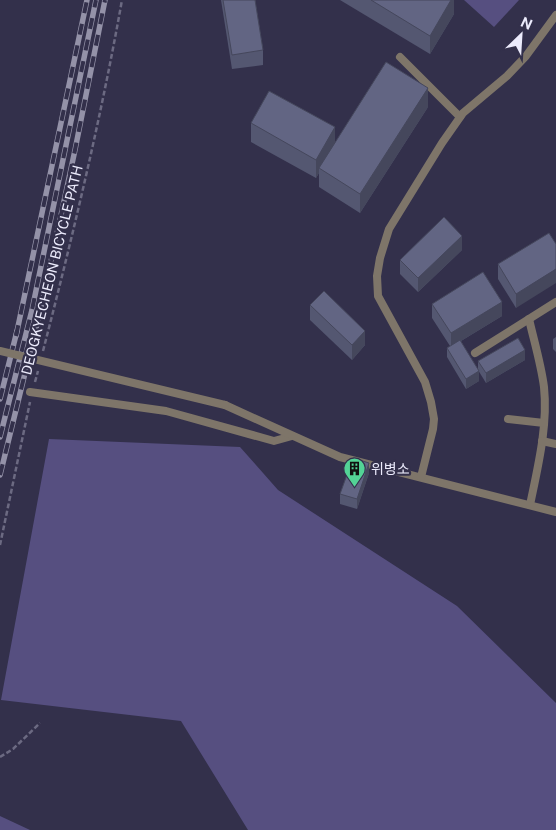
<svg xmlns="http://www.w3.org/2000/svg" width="556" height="830" font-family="'Public Sans','Noto Sans KR',sans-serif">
<rect width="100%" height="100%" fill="#33304b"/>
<!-- green -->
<g fill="#564f80">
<polygon points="464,0 519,0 494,27"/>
<polygon points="49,439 240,447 278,490 457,606 556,703 556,830 248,830 181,721 1,700"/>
<polygon points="0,816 30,830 0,830"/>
</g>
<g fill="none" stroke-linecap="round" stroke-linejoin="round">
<!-- path -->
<g stroke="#6c6a82" stroke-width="2.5" stroke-dasharray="5 2.5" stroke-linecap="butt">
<path d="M43,351C73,235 101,118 122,0"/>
<polyline points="35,382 38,371"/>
<polyline points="0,545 30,402"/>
<polyline points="0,757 13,749 40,723"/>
</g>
<!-- lane -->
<g stroke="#7e7569" stroke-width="8">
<polyline points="400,57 460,117"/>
<path d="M529,319C534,341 541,364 544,387C548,426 538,466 530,505"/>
<polyline points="475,353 556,302"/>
<polyline points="30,392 166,411 274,441 292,436"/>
<polyline points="225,405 340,457 556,512"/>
<polyline points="508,419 544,423"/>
<polyline points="542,441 556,444"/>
<polyline points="421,477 433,429 434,419 431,402 425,382 378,296 377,276 380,258 389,229 442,143 463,113 507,76 526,56 556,15"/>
</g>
<defs>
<g id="rail">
<polyline points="16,336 87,0"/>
<polyline points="0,399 17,331"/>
<polyline points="0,437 32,310 96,0"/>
<polyline points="0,475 41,308 75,150 105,0"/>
</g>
</defs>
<!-- rail casing -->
<use href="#rail" stroke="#9492a8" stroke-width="5.5"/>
<!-- rail -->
<use href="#rail" stroke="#33304b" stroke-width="4" stroke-dasharray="11" stroke-linecap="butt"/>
<!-- lane-bridge -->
<polyline stroke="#7e7569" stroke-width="8" points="0,351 225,405"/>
</g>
<!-- wall -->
<g fill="#545771">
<polygon points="221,0 255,0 263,50 263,65 232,69"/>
<polygon points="340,0 454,0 454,14 430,54"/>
<polygon points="428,107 360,213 319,187 319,173 316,178 251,142 251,123 335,144"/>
<polygon points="556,244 516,308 498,279 498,264"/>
<polygon points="462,250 418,292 400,274 400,260"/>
<polygon points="432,304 502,316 461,341 479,381 466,389 447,357 447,348 450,346 432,318"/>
<polygon points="310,305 365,345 352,360 310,320"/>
<polygon points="556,337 556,352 553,349 553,339"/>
<polygon points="525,360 486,383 478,370 478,361"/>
<polygon points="369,473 357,509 340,504 340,494"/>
</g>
<!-- shaded-wall -->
<g fill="#45475c">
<polygon points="451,0 454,0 454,14 430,54 430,36"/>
<polygon points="428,88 428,107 360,213 360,194"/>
<polygon points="335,127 335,146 319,168 319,173 316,178 316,160"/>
<polygon points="462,236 462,250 418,292 418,278"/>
<polygon points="556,269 556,283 516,308 516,294"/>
<polygon points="502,302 502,316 451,347 451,333"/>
<polygon points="365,331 365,345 352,360 352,345"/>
<polygon points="525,350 525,360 486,383 486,373"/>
<polygon points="479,371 479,381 466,389 466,379"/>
<polygon points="369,463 369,473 357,509 357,499"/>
</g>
<!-- building -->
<g fill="#626583" stroke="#45475c">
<polygon points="223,0 255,0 263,50 232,55"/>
<polygon points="371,0 451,0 430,36"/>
<polygon points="386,62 428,88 360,194 319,168"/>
<polygon points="269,91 335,127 316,160 251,123"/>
<polygon points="444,217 462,236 418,278 400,260"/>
<polygon points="549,233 556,244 556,269 516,294 498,264"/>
<polygon points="483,272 502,302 451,333 432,304"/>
<polygon points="324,291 365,331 352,345 310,305"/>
<polygon points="518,338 525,350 486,373 478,361"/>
<polygon points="460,340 479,371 466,379 447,348"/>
<polygon points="353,458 369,463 357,499 340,494"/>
</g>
<!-- icons -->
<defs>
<symbol id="building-pin" viewBox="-11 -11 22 30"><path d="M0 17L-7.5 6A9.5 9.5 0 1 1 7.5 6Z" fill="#53d396" stroke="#33304b"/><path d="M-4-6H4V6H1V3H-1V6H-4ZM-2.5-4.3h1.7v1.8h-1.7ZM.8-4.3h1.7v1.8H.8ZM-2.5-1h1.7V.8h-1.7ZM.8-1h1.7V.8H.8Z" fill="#111"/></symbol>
</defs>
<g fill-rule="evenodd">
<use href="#building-pin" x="342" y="456" width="25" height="34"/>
</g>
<g text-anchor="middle" stroke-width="4.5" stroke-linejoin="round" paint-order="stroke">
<!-- street labels -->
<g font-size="14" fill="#ecebfc" stroke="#33304b">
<text transform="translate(52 270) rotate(-76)" y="5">DEOGKYECHEON BICYCLE PATH</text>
</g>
<!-- poi labels -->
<g font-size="14" fill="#ecebfc" stroke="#33304b" text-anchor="start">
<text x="371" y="474">위병소</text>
</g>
</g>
<!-- north arrow -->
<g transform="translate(521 35) rotate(25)" stroke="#33304b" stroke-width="4" paint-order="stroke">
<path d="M0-4L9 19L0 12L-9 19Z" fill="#ecebfc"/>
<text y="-8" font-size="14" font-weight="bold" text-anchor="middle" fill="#ecebfc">N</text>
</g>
</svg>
